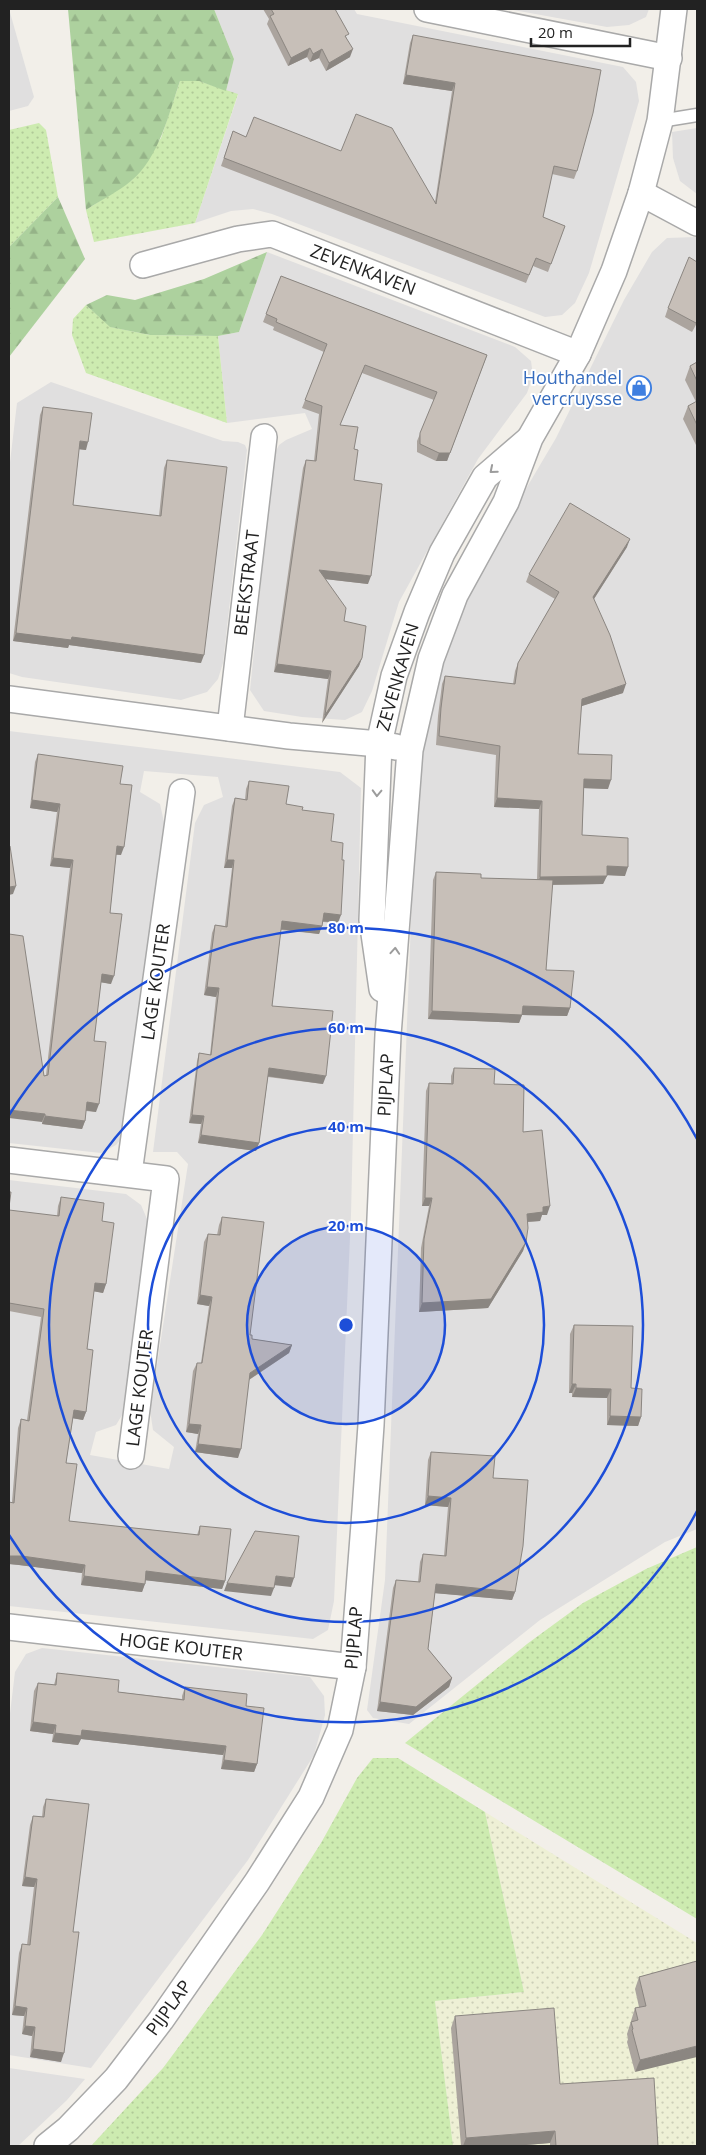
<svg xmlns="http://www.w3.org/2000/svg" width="706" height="2155" font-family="'Open Sans',sans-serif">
<defs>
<pattern id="farmland-dots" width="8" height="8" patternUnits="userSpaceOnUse" patternTransform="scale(1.25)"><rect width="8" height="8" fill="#eef0d5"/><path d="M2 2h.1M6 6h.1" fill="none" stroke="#ccceb7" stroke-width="1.8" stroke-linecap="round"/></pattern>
<pattern id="grass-dots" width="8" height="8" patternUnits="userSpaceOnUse" patternTransform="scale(1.25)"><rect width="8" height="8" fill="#cdebb0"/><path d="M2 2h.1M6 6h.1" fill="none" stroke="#b0c997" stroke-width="1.8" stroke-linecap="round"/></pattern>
<pattern id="forest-firs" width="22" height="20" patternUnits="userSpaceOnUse" patternTransform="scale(1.25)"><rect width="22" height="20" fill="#add19e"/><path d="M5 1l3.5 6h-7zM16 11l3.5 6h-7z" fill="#95b388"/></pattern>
</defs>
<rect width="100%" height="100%" fill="#f2efe9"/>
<!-- residential -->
<g fill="#e0dfdf">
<polygon points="9,9 34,97 28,106 9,111"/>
<polygon points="214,9 354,9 357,14 623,67 636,82 639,101 589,273 575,303 562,315 545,317 272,214 253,209 231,211 195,223 238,95 226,91 234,59"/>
<polygon points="508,9 649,9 646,17 629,25 607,27"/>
<polygon points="697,128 697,194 680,181 673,158 672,132"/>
<polygon points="696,237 697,1529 665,1542 540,1620 409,1724 373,1718 367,1710 385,1580 417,770 443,658 475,575 556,438 624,300 652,252 667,238"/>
<polygon points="267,252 515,347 531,361 533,376 527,393 478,459 399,602 372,691 362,712 345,720 302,717 264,711 250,690 274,455 279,445 286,440 312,429 305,413 227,423 218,336 239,332"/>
<polygon points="51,382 223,441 238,442 245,445 247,450 223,663 218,679 207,692 181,700 22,677 9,673 9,471 17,403"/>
<polygon points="9,731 340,772 361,788 351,1215 334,1601 328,1630 313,1639 9,1606 9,1180 126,1194 141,1205 150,1226 127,1407 116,1425 96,1432 90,1455 169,1469 174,1447 153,1430 150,1410 188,1164 177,1152 153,1152 195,823 204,805 223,797 218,777 144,771 140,792 160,804 164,822 123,1137 116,1145 101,1153 9,1143"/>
<polygon points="42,1648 310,1677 324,1696 325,1715 314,1755 248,1860 91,2068 9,2055 9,1722 15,1672 26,1654"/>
<polygon points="9,2068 85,2079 67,2100 18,2146 9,2146"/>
</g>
<!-- farmland -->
<polygon fill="url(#farmland-dots)" points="485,1812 697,1943 697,2146 453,2146 435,2001 524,1992"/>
<!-- grass -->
<g fill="url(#grass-dots)">
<polygon points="180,81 199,81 238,94 195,223 94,242 86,210 132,180 161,138"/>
<polygon points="39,123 46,130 58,197 9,247 9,130"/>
<polygon points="86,305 111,327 150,335 218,336 227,423 86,373 72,335 73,319"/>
<polygon points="697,1547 697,1919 405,1743 527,1644 583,1603 646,1569"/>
<polygon points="373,1758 398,1758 485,1812 524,1992 435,2001 453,2146 91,2146 163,2068 262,1935 321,1843 357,1778"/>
</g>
<!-- forest -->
<g fill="url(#forest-firs)">
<path d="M68,9H214L234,59L226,91L199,81H180C169,113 159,158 131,181C118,192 101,200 86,210Z"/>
<polygon points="58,197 85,259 9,357 9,247"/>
<polygon points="267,252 239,332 218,336 150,335 110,327 86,305 107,295 135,300 204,279"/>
</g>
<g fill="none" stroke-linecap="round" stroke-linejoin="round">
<defs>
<polyline id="service" points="660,121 697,115"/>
<g id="minor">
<polyline points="427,9 669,58"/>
<polyline points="641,193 697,223"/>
<polyline points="143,265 238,239 272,234 578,354"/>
<polyline points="9,699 289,736 379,744 396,747"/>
<polyline points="230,728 264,437"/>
<polyline points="382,989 372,920 379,744 394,676 417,612 442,553 485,477 528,440"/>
<polyline points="9,1160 166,1179 131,1456"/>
<polyline points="129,1173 182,792"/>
<polyline points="9,1627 353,1667"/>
<polyline points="47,2146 68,2129 116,2079 161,2020 257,1882 311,1797 340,1730 353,1667 365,1511 371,1425 388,1035 410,750 431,659 455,595 506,502 530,438 578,354 614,271 641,193 660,121 674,9"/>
</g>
</defs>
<!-- service casing -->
<use href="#service" stroke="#a9a9a9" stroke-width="15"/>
<!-- minor casing -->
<use href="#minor" stroke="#a9a9a9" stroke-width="28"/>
<!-- service -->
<use href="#service" stroke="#fff" stroke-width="12"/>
<!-- minor -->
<use href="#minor" stroke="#fff" stroke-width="25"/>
</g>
<!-- wall -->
<g fill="#aba49e">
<polygon points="263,9 335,9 347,39 350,57 326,71 319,58 310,62 307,57 288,66 267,24 269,19"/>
<polygon points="413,35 577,171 574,179 552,174 543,217 565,226 548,272 533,266 526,283 221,166 233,131 246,137 435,202 452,91 403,84 410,43"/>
<polygon points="281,276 487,355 447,461 436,461 417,452 417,441 434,400 362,373 340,425 354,449 354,480 368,584 325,579 362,658 359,666 322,723 328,679 274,672 303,468 306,460 314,461 319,414 302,408 324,352 273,330 274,327 263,322"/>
<polygon points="668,308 697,323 692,332 665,317"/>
<polygon points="697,362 697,447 683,419 688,406 696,402 685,380 690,366"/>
<polygon points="43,407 86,450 79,449 73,505 159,516 164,468 167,460 201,663 69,645 68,648 13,641 40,415"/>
<polygon points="627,547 594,599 623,693 581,706 578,754 608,789 584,788 582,835 625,876 607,875 603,884 552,885 546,970 570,1008 567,1016 522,1015 519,1023 428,1019 433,880 436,872 481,878 537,880 539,809 494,807 496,755 436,745 438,716 442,684 445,676 513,684 515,671 518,663 555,599 526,582 529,574"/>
<polygon points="38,754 120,784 121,855 116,855 110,913 111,984 101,982 94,1041 96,1112 86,1111 85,1121 82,1129 42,1124 44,1076 46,1075 70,868 50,866 57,812 30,808 35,762"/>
<polygon points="249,781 286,804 302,810 331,841 342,860 338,923 323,922 319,934 281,930 272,1006 323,1084 268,1077 259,1143 256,1151 198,1143 201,1124 189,1123 197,1061 199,1053 210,1055 216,997 204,995 212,933 215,925 225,926 232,868 224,868 232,806 235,798 245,800 246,789"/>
<polygon points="454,1068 494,1084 523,1132 547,1215 542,1215 540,1221 528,1222 526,1242 523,1251 488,1308 419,1312 421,1248 429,1206 422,1206 426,1091 429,1083 451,1083 451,1076"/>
<polygon points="61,1197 102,1221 106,1284 103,1293 94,1291 87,1349 86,1412 83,1420 73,1418 66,1463 69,1521 197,1535 200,1526 225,1581 222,1589 146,1580 142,1592 81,1585 82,1573 19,1565 9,1564 9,1502 12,1502 18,1428 21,1419 27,1420 41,1317 9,1311 9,1211 57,1216 58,1206"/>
<polygon points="222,1217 250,1335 252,1339 292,1345 289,1353 249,1380 238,1458 195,1452 198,1434 186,1432 193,1371 197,1363 201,1363 209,1306 197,1304 204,1242 208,1234 217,1235 219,1225"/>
<polygon points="574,1325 631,1388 641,1417 638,1426 607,1425 607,1398 572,1397 572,1393 569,1393 570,1334"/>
<polygon points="431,1452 493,1478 515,1592 512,1600 435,1593 428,1649 452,1678 449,1687 413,1715 377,1711 393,1588 396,1580 418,1582 420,1562 423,1554 444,1556 448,1507 425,1505 428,1460"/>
<polygon points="57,1673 118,1692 182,1699 182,1696 185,1687 246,1706 257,1764 254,1772 221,1769 223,1755 81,1739 78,1745 52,1742 53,1734 30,1731 34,1691 38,1683 54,1685"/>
<polygon points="46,1799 73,1932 61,2062 30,2057 32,2036 22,2034 24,2016 12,2015 19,1953 22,1944 27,1945 34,1887 22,1886 30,1825 33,1816 42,1817 43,1807"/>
<polygon points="697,1961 635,2072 627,2042 628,2039 627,2034 635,2008 639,2007 635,1989 639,1977"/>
<polygon points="455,2016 560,2084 658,2146 550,2146 550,2143 514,2146 461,2146 451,2028"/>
</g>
<!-- shaded-wall -->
<g fill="#8b8681">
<polygon points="310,48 307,57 288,66 291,58"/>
<polygon points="322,49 319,58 310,62 313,54"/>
<polygon points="353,49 350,57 326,71 329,63"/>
<polygon points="406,75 455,83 452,91 403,84"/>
<polygon points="487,355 447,461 436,461 439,453"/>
<polygon points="80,441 88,442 86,450 77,449"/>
<polygon points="630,539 627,547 590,605 593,597"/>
<polygon points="319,570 371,576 368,584 316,578"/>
<polygon points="16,633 72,637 204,655 201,663 69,645 68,648 13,641"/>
<polygon points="362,658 359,666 322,723 325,715"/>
<polygon points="277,664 331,671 328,679 274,672"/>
<polygon points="626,684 623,693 579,707 582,699"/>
<polygon points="584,779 611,780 608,789 581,788"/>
<polygon points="497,798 542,801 539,809 494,807"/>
<polygon points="32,800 60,804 57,812 30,808"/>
<polygon points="117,846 124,847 121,855 114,854"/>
<polygon points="53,858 73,860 70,868 50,866"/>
<polygon points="227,860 234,860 232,868 224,868"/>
<polygon points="607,866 628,867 625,876 604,875"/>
<polygon points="607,876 603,884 537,885 540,877"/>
<polygon points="16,886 13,894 9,895 9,887"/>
<polygon points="324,913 341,915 338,923 321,921"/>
<polygon points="282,921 322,926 319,934 279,929"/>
<polygon points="102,974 114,976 111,984 99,982"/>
<polygon points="207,987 219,988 216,997 204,995"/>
<polygon points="523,1006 570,1008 567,1016 522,1015 519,1023 428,1019 432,1011"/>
<polygon points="269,1068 326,1076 323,1084 266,1076"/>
<polygon points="87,1102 99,1104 96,1112 84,1110"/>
<polygon points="9,1110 45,1114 42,1122 9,1118"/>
<polygon points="192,1115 204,1116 201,1124 189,1123"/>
<polygon points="45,1116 85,1121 82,1129 42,1124"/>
<polygon points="201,1135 259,1143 256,1151 198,1143"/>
<polygon points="425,1198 432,1198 429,1206 422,1206"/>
<polygon points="550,1206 547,1215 542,1215 540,1221 524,1222 527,1214 543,1207"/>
<polygon points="526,1242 523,1251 488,1308 419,1312 422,1303"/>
<polygon points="95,1283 106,1284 103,1293 92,1291"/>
<polygon points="200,1295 212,1297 209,1306 197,1304"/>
<polygon points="292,1345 289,1353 247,1381 250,1373"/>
<polygon points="572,1384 576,1384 572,1393 569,1393"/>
<polygon points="576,1388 611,1389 607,1398 572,1397"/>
<polygon points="74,1410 86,1412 83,1420 71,1418"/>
<polygon points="610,1416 641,1417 638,1426 607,1425"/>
<polygon points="189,1424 201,1425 198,1434 186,1432"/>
<polygon points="198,1444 241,1449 238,1458 195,1452"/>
<polygon points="428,1496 451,1498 448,1507 425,1505"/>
<polygon points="9,1556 22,1556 85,1565 82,1573 19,1565 9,1564"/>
<polygon points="146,1571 225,1581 222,1589 143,1580"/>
<polygon points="84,1576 145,1584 142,1592 81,1585"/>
<polygon points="276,1576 294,1578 291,1587 273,1585"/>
<polygon points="227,1583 274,1588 271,1596 224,1591"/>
<polygon points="436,1584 515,1592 512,1600 433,1593"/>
<polygon points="452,1678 449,1687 413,1715 377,1711 380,1702"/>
<polygon points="33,1722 56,1725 53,1734 30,1731"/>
<polygon points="82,1730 226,1746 223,1755 81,1739 78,1745 52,1742 55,1733"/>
<polygon points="224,1760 257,1764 254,1772 221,1769"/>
<polygon points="25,1877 37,1879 34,1887 22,1886"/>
<polygon points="15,2006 27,2008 24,2016 12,2015"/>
<polygon points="25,2026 35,2027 32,2036 22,2034"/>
<polygon points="697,2046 697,2057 635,2072 640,2060"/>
<polygon points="33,2049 64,2053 61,2062 30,2057"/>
<polygon points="555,2131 550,2143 514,2146 463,2146 466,2138"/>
</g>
<!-- building -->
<g fill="#c7bfb8" stroke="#8b8681">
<polygon points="271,9 335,9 349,34 345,36 353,49 329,63 322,49 313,54 310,48 291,58 270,16 274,14"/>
<polygon points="413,35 601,70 593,113 577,171 554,166 543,217 565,226 551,264 536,258 529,275 224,158 233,131 246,137 254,117 341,151 356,114 392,128 436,204 455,83 406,75"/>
<polygon points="689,257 697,262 697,320 696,323 668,308"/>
<polygon points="281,276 487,355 450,453 439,453 420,444 420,433 437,392 365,365 340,425 358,427 354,449 358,450 354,480 382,484 371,576 319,570 346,608 344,621 366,626 362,658 325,715 331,671 277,664 306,460 316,461 322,406 305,400 327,344 276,322 277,319 266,314"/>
<polygon points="697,362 697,381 690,366"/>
<polygon points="697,401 697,425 688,406"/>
<polygon points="43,407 92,413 88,442 80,441 73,505 161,516 167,460 227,467 204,655 72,637 71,640 16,633"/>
<polygon points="570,503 630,539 593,597 610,635 626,684 582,699 578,754 612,755 611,780 584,779 582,835 628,838 628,867 607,866 607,876 540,877 542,801 497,798 500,746 439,736 441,708 445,676 515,684 518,663 559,592 529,574"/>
<polygon points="38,754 123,766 120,784 132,785 124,847 117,846 110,913 122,914 114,976 102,974 94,1041 106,1042 99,1104 87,1102 85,1121 45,1116 45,1114 9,1110 9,934 23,936 44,1076 48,1075 73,860 53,858 60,804 32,800"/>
<polygon points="249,781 289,786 286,804 303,807 302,810 334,814 331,841 343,843 342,860 344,860 341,915 324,913 322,926 282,921 272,1006 333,1011 326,1076 269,1068 259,1143 201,1135 204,1116 192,1115 199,1053 211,1055 219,988 207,987 215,925 227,927 234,860 227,860 235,798 247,800"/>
<polygon points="9,845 10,846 16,886 9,887"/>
<polygon points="436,872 481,874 481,878 553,880 546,970 574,971 570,1008 523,1006 522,1015 432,1011"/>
<polygon points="454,1068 495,1069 494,1084 524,1085 523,1132 542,1130 550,1206 543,1207 543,1212 527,1214 528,1228 526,1242 491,1299 422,1303 424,1239 432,1198 425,1198 429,1083 453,1084"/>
<polygon points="9,1192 11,1192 9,1207"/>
<polygon points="61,1197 104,1203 102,1221 114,1223 106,1284 95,1283 87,1349 93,1350 86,1412 74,1410 66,1463 77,1464 69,1521 199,1535 200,1526 231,1529 225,1581 146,1571 145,1584 84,1576 85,1565 22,1556 9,1556 9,1502 14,1503 21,1419 29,1421 44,1309 9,1303 9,1210 59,1216"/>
<polygon points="222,1217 264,1222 250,1335 252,1335 252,1339 292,1345 250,1373 241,1449 198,1444 201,1425 189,1424 197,1363 202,1363 212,1297 200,1295 208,1234 220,1235"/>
<polygon points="574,1325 633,1326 631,1388 642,1389 641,1417 610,1416 611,1389 576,1388 576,1384 572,1384"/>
<polygon points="431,1452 495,1456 493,1478 528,1480 523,1546 515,1592 436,1584 428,1649 452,1678 416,1707 380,1702 396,1580 420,1582 423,1554 446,1556 451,1498 428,1496"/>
<polygon points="255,1531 299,1536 294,1578 276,1576 274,1588 227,1583"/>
<polygon points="57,1673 119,1680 118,1692 184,1700 185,1687 247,1694 246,1706 264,1708 257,1764 224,1760 226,1746 82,1730 81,1736 55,1733 56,1725 33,1722 38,1683 56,1685"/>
<polygon points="46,1799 89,1804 73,1932 79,1932 64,2053 33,2049 35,2027 25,2026 27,2008 15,2006 22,1944 30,1945 37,1879 25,1877 33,1816 44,1817"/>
<polygon points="697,1961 697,2046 640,2060 632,2030 633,2029 631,2022 638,2020 635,2008 646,2006 639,1977"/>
<polygon points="554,2008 560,2084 654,2078 658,2146 556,2146 555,2131 466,2138 455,2016"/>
</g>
<!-- one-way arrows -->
<defs><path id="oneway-chevron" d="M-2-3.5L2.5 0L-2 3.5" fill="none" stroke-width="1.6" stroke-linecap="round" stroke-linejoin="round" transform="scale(1.25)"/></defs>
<g stroke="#9c9c9c">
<use href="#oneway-chevron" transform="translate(493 470) rotate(140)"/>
<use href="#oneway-chevron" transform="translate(377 793) rotate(92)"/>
<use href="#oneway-chevron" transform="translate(395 951) rotate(-86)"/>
</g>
<!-- distance rings -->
<circle cx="346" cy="1325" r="99" fill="#1d4ed8" fill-opacity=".12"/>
<g fill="none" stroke="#1d4ed8" stroke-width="2.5">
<circle cx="346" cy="1325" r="99"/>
<circle cx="346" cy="1325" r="198"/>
<circle cx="346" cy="1325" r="297"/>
<path d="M697 1511A397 397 0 0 1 9 1535M9 1115A397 397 0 0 1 697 1139"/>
</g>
<!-- icons -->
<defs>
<symbol id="shop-ring" viewBox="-11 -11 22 22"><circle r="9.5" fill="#fff" stroke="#3f7fe0" stroke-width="1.5"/><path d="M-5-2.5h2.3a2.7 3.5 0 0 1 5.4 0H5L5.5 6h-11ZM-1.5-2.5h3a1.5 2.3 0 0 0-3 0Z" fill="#3f7fe0"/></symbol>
</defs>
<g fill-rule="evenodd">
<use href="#shop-ring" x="625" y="374" width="28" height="28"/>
</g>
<g text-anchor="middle" stroke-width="4" stroke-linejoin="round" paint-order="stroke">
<!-- street labels -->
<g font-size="18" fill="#222" stroke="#fff">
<text transform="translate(363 270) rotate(21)" y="6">ZEVENKAVEN</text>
<text transform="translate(247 583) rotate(-83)" y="6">BEEKSTRAAT</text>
<text transform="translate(398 677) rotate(-74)" y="6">ZEVENKAVEN</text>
<text transform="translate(156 982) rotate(-82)" y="6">LAGE KOUTER</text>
<text transform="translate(386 1085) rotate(-87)" y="6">PIJPLAP</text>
<text transform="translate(140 1388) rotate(-83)" y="6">LAGE KOUTER</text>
<text transform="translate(354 1638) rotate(-85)" y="6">PIJPLAP</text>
<text transform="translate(181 1647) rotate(7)" y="6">HOGE KOUTER</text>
<text transform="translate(169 2008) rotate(-54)" y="6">PIJPLAP</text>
</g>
<!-- shop labels -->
<g font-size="18" fill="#366cbe" stroke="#fff" text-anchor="end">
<text x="622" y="384">Houthandel<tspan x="622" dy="21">vercruysse</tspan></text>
</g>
</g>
<circle cx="346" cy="1325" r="8" fill="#1d4ed8" stroke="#fff" stroke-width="2.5"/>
<g font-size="15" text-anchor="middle" font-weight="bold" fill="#1d4ed8" stroke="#fff" stroke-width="4" stroke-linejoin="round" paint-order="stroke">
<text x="346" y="933">80 m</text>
<text x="346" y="1033">60 m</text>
<text x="346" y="1132">40 m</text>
<text x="346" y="1231">20 m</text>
</g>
<!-- border -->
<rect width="706" height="2155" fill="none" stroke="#222222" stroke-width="20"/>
<!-- scale -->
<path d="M531 38v8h99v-8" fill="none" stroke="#222222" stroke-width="2.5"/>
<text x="538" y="38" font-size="15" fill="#222222" stroke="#ffffff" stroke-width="4" paint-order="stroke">20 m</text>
</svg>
